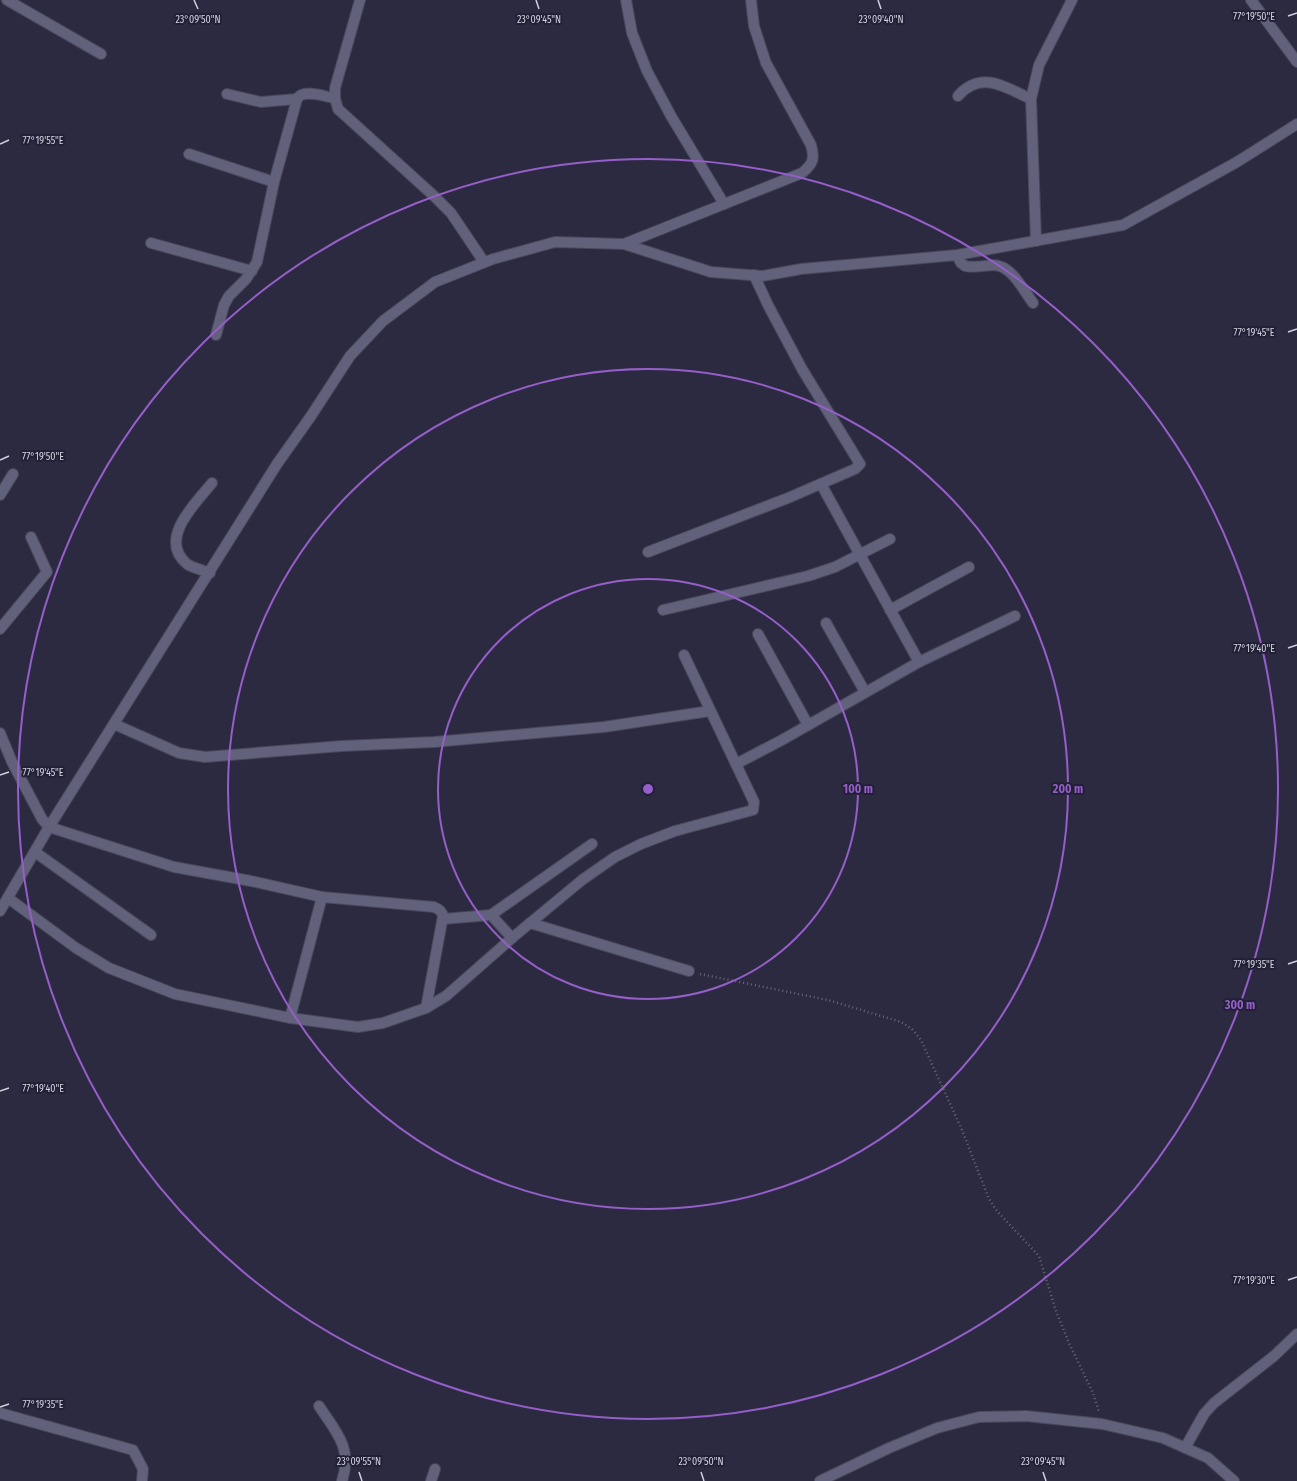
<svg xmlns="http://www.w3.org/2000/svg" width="1297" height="1481" font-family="'Fira Sans Condensed',sans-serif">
<rect width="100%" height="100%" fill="#2c2a41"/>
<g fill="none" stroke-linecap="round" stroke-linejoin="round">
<defs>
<g id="minor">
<polyline points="7,0 101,54"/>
<polyline points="360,0 335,88 335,98 338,109 434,196 451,213 484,262"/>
<polyline points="626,0 632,33 647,71 671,116 724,204"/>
<polyline points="1251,0 1297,62"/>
<polyline points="227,94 261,102 297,99"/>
<path d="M958,96C981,70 1005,87 1031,99"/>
<polyline points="189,154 274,182"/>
<polyline points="1036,241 1031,99 1039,65 1072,0"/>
<polyline points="151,243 252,271"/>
<path d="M624,244L802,173C813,164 815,159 811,145L766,63L754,26L751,0"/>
<path d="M957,255L961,263L965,266C974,268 984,266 993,265C1012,265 1023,290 1033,303"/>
<path d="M216,335L224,305L229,296L246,279L257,262L274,182L297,99C303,88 325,97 335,98"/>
<polyline points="821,484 919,662"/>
<polyline points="0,495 13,474"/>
<polyline points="648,552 788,498 855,469 860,464 802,369 768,305 754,275"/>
<path d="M210,573C203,570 193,568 187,564C157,539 196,503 212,483"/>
<polyline points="663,610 808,576 835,567 890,539"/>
<polyline points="890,610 969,567"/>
<polyline points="826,623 865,692"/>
<polyline points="0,629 47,572 31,537"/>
<polyline points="758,634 808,725"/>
<polyline points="114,724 179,753 205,757 342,746 434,742 604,727 710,711"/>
<path d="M0,733L12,762L42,819L49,827L174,867L251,881L322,897L434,907C439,909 442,911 443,916L426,1008"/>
<polyline points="736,764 782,740 919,662 1015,616"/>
<polyline points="35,852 151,935"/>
<polyline points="8,898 76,948 109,968 175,994 290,1018 358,1027 383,1023 426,1008 446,996 512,938 582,880 615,857 641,844 675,831 753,810 754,802 684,655"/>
<polyline points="0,911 49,827 277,464 311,416 350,356 383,321 435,282 493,259 555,242 624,244 711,272 762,276 801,269 957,255 1123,225 1237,162 1297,124"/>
<polyline points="491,915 512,938"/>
<polyline points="443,919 491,915 592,844"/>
<polyline points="530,923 689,971"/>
<polyline points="290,1018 322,897"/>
<path d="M319,1406C336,1432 353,1448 342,1481"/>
<polyline points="0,1413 133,1450 143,1469 142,1481"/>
<polyline points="1185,1448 1204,1414 1214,1403 1274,1356 1297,1334"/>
<polyline points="431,1481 435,1469"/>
<polyline points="820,1481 889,1448 937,1428 979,1417 1026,1416 1102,1424 1163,1438 1208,1458 1234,1481"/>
</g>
</defs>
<!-- minor casing -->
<use href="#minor" stroke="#49475b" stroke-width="12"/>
<!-- path -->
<polyline stroke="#67667a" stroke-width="2.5" stroke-dasharray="1 3" stroke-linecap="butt" points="700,974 828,1000 901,1022 912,1029 921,1040 962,1130 989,1199 997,1211 1039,1256 1056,1311 1069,1343 1093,1393 1099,1412"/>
<!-- minor -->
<use href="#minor" stroke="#62617b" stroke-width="10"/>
</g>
<!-- ticks -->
<path fill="none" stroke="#d1d1df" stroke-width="1.5" d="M194,0L198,9M536,0L539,9M878,0L881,9M1288,16L1297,13M0,144L9,140M1288,332L1297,329M0,460L9,456M1288,648L1297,645M0,775L9,772M1288,964L1297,961M0,1091L9,1088M1288,1280L1297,1277M0,1407L9,1404M359,1472L362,1481M701,1472L704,1481M1043,1472L1046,1481"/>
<!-- distance rings -->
<g fill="none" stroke="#955ec9" stroke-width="2">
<circle cx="648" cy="789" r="210"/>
<circle cx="648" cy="789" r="420"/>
<circle cx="648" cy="789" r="630"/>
</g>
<g font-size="10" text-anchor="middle" fill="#d1d1df" stroke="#222036" stroke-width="4" stroke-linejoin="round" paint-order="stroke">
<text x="1254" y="20">77°19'50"E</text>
<text x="198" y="23">23°09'50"N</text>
<text x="539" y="23">23°09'45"N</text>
<text x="881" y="23">23°09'40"N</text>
<text x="43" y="144">77°19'55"E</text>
<text x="1254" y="336">77°19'45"E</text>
<text x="43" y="460">77°19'50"E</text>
<text x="1254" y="652">77°19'40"E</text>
<text x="43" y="776">77°19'45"E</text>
<text x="1254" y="968">77°19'35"E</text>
<text x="43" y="1092">77°19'40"E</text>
<text x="1254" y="1284">77°19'30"E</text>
<text x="43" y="1408">77°19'35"E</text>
<text x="359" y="1465">23°09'55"N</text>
<text x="701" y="1465">23°09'50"N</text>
<text x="1043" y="1465">23°09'45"N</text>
</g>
<circle cx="648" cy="789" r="6" fill="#955ec9" stroke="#222036" stroke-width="2"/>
<g font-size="12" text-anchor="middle" font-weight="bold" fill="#955ec9" stroke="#222036" stroke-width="4" stroke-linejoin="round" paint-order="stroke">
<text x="858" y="793">100 m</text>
<text x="1068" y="793">200 m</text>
<text x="1240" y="1009">300 m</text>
</g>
</svg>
